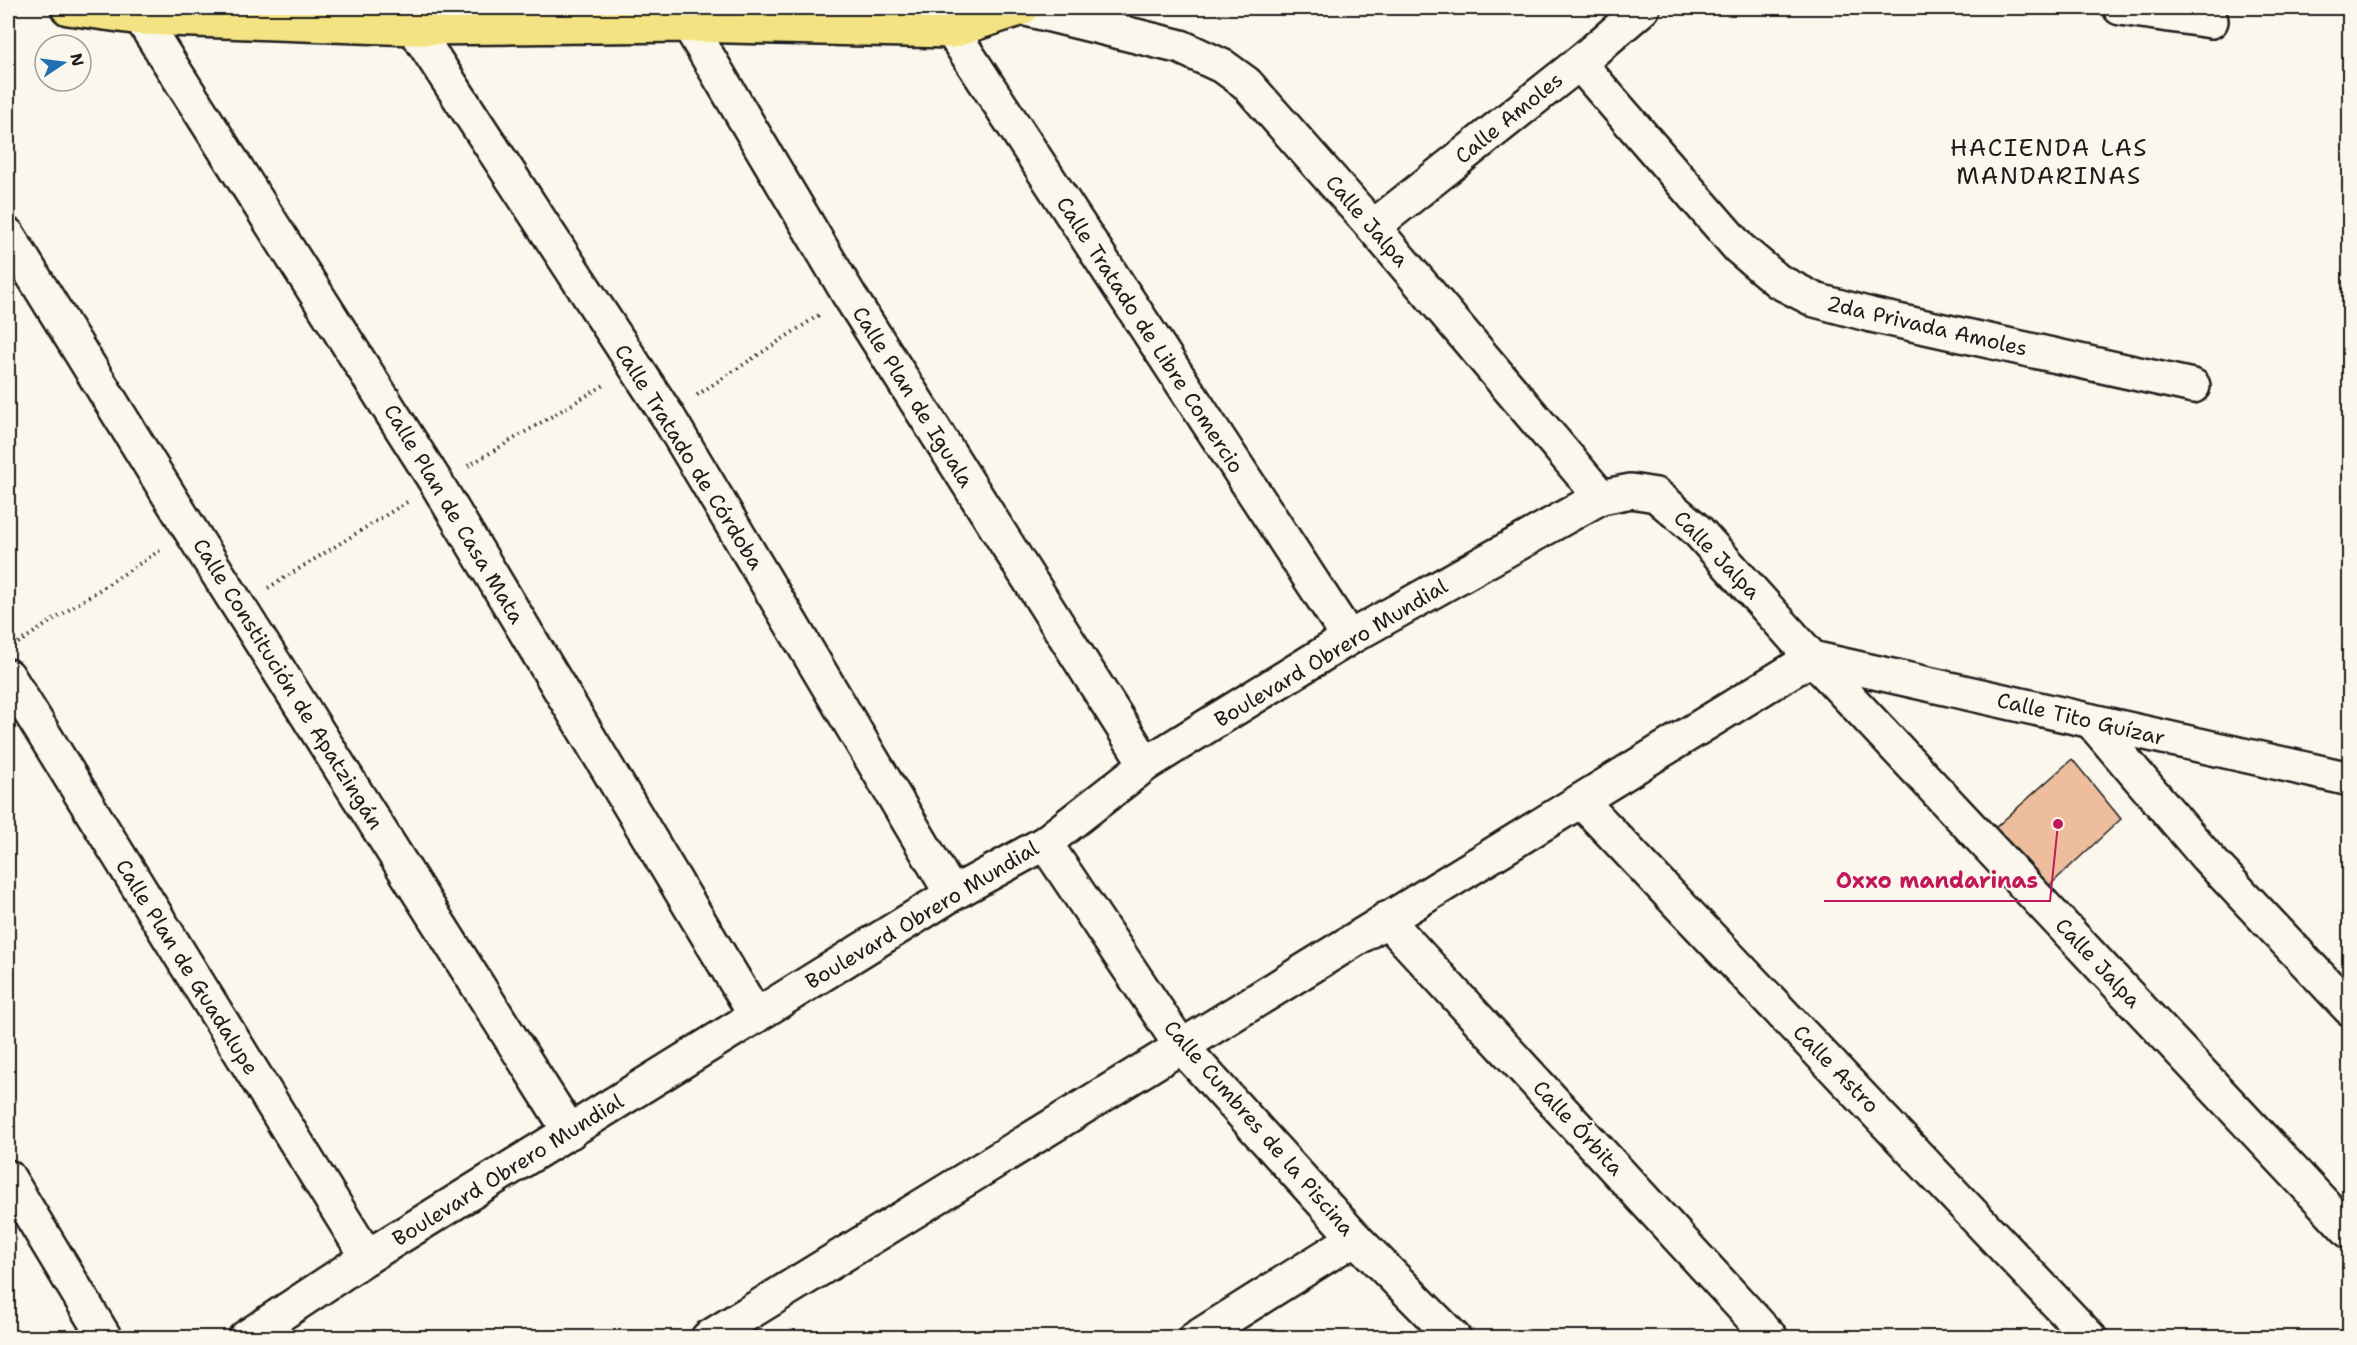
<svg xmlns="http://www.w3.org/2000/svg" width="2357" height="1345" font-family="'Shantell Sans',sans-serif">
<rect width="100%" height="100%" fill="#fbf7ec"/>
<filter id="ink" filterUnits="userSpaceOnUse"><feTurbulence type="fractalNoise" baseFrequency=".0167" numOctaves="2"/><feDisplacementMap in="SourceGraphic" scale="12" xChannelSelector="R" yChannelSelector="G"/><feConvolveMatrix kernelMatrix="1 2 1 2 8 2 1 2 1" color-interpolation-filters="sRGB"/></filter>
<g filter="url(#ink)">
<!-- building -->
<polygon fill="#eebd9e" stroke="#1c1c1c" stroke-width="1.5" points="2072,759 2121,819 2049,886 1995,828"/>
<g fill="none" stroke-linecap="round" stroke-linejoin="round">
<defs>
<g id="minor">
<polyline points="1022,8 1181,47 1224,67 1246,83 1373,227 1601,497"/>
<polyline points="2120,8 2211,21"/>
<polyline points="141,18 437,484 756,1016"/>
<polyline points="689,25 849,295 1146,764"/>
<polyline points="414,28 667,415 952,894"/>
<polyline points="952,31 1349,638"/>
<polyline points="1579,63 1739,248 1778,281 1815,300 1871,315 2193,386"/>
<polyline points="1373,227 1579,63 1643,8"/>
<polyline points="8,235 191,531 570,1132"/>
<polyline points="1812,658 2350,779"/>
<polyline points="8,676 367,1257"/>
<polyline points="2091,721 2206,856 2350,1009"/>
<polyline points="1581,801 2090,1338"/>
<polyline points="1045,843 1181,1046 1355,1238 1454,1338"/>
<polyline points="1386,919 1771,1338"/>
<polyline points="8,1177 105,1338"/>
<polyline points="245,1338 367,1257 952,894 1045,843 1146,764 1349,638 1601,497 1631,491 1656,495 1698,531 1812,658 2350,1232"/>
<polyline points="708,1338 1812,658"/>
<polyline points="1196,1338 1355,1238"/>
</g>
<polyline id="major" points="68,8 141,18 414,28 689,25 952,31 1022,8"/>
</defs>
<!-- minor casing -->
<use href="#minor" stroke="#1c1c1c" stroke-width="38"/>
<!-- major casing -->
<use href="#major" stroke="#1c1c1c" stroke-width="38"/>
<!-- path -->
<g stroke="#1c1c1c" stroke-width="4" stroke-dasharray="1.5 4.5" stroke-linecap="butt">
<polyline points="697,395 819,315"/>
<polyline points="468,466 606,384"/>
<polyline points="268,588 407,502"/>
<polyline points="18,643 162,549"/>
</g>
<!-- minor -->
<use href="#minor" stroke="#fbf7ec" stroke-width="33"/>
<!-- major -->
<use href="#major" stroke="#f4e382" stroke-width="33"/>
</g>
</g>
<g text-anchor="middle" stroke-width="4.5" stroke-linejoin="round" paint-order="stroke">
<!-- street labels -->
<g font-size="21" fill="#1c1c1c" stroke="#fbf7ec">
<text transform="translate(1509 118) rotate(-39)" y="7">Calle Amoles</text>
<text transform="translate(1367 221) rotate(49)" y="7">Calle Jalpa</text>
<text transform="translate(1927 326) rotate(13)" y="7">2da Privada Amoles</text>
<text transform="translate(1150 335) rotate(57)" y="7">Calle Tratado de Libre Comercio</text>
<text transform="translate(913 397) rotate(58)" y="7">Calle Plan de Iguala</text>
<text transform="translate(689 457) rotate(58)" y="7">Calle Tratado de Córdoba</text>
<text transform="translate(454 514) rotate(59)" y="7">Calle Plan de Casa Mata</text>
<text transform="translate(1717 555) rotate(46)" y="7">Calle Jalpa</text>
<text transform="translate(1331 653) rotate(-31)" y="7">Boulevard Obrero Mundial</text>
<text transform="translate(288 684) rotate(58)" y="7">Calle Constitución de Apatzingán</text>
<text transform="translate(2081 719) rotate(13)" y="7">Calle Tito Guízar</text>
<text transform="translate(922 915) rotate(-31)" y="7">Boulevard Obrero Mundial</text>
<text transform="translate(2098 963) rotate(47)" y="7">Calle Jalpa</text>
<text transform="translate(187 967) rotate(58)" y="7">Calle Plan de Guadalupe</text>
<text transform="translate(1836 1069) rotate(46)" y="7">Calle Astro</text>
<text transform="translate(1259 1128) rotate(49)" y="7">Calle Cumbres de la Piscina</text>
<text transform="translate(1578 1128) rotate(47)" y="7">Calle Órbita</text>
<text transform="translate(508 1170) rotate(-32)" y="7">Boulevard Obrero Mundial</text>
</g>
<!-- quarter labels -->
<g font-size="24" letter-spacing="1.5" fill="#1c1c1c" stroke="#fbf7ec">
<text x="2049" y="156">HACIENDA LAS<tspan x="2049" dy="28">MANDARINAS</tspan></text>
</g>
</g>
<!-- callouts -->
<path fill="none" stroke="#c2185b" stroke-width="2" d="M2058 824L2050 901H1824"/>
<circle fill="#c2185b" stroke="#fbf7ec" stroke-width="2" cx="2058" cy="824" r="6"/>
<g font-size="22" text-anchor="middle" font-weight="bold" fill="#c2185b" stroke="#fbf7ec" stroke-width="4.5" stroke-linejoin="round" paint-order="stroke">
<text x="1937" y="888">Oxxo mandarinas</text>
</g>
<!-- margin -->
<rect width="2357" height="1345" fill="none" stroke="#fbf7ec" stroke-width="30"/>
<rect x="15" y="15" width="2327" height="1315" fill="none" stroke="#1c1c1c" stroke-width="2" filter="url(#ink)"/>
<!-- north arrow -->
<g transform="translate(63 63) rotate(77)"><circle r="28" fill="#fbf7ec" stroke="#a29f99" stroke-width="1.5"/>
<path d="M0-4.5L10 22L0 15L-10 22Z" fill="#1f6fb2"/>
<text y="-9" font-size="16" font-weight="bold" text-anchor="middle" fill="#1c1c1c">N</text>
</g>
</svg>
